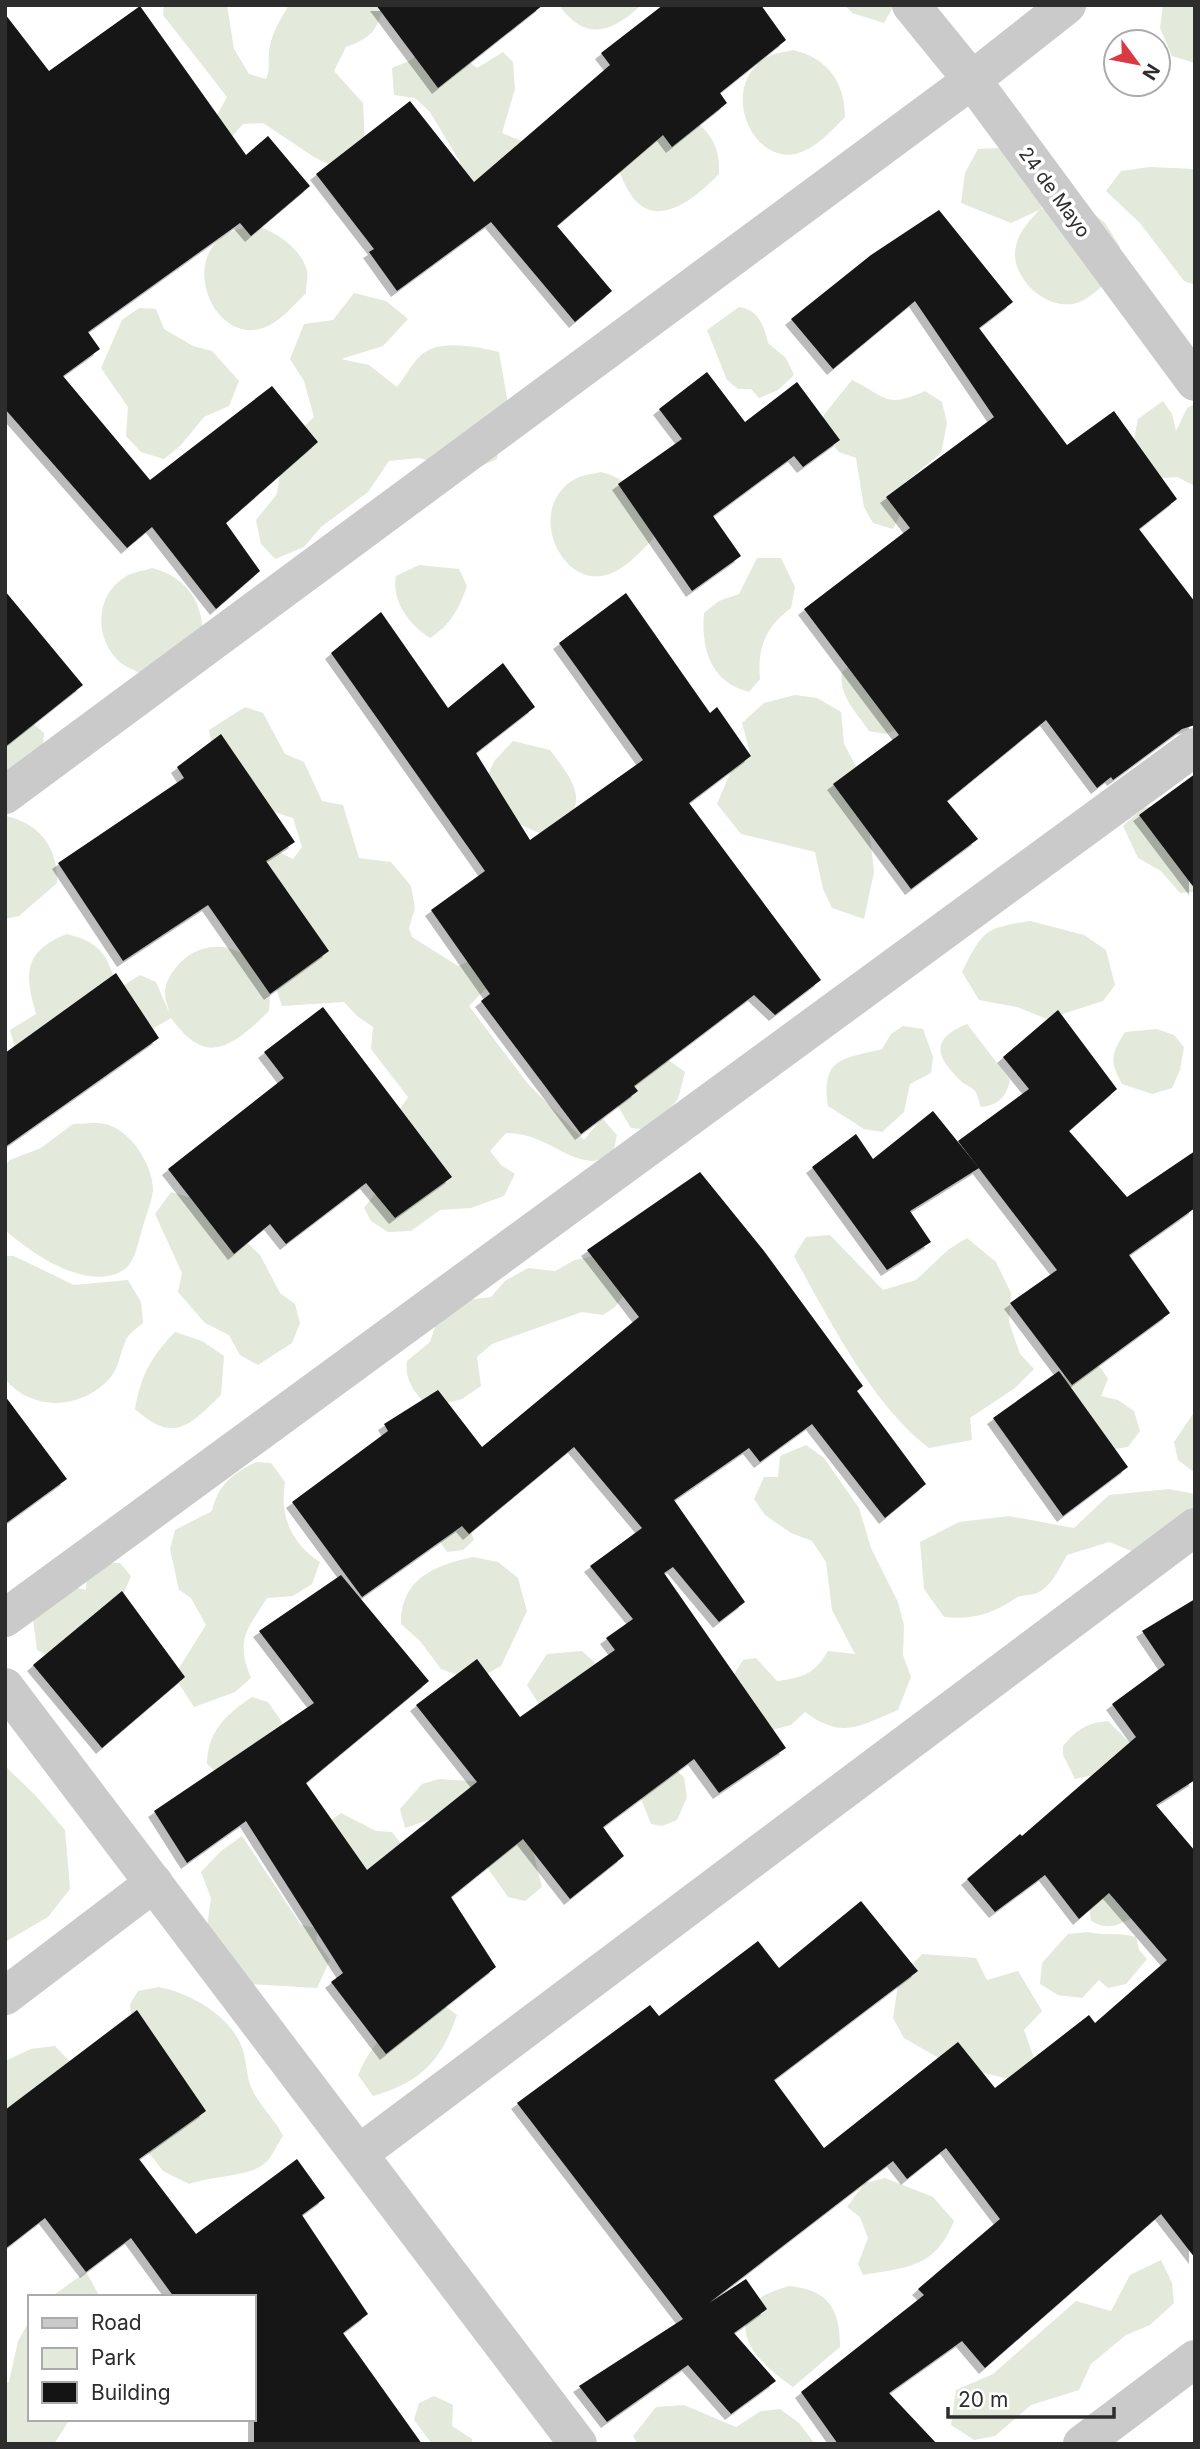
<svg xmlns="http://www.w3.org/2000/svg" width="1200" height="2449" font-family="Inter,sans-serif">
<defs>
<filter id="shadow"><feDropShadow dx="-6" dy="6" stdDeviation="0" flood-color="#0004"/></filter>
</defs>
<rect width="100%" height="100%" fill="#fff"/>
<!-- green -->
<g fill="#e3e9db">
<path d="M164,5H227L234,49L249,74L266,79C271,68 267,58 270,46C273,31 281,18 289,5H384C377,31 371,38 346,47L334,71L363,103L365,148L334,167L314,157L263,123L243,124L223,147L216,117L227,97L163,15Z"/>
<path d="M559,5H641C612,33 585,42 559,5Z"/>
<polygon points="845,5 894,5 884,23 852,13"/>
<polygon points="1163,5 1195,5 1195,63 1172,56 1160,28"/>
<polygon points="439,38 477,68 503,52 513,62 515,89 502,133 532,145 468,204 460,162 430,112 415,98 394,95 392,68 409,61"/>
<path d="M793,50C828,58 845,83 845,117C834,128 822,142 808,149C757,178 714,88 767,57C775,53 785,52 793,50Z"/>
<path d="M683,111C708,131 720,141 719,174C672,222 634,231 615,156Z"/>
<path d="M999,148L1053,171L1041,209L1068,200L1082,205L1105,223L1120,247L1119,269C1108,280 1096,294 1082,301C1051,316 1008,278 1016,246C1019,231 1029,222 1039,210L1011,223L961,203L965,173L978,149Z"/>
<polygon points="1150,167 1195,169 1195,285 1184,281 1140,223 1106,191 1121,171"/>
<path d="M255,225C275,231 302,249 307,271C308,278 306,287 306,293C295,304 283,318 270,325C217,353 176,259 229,233C236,229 247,227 255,225Z"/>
<path d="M354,293L386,301L408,319L383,346L341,359L369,365L397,387C405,377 411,365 420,356C439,338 477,347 499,352L507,398L497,459L467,472L419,458L389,461L368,492L321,527L304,547L275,559L261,544L256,520L277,494L282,458L293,438L314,417L304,381L290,359L304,324L333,320Z"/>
<path d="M739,307C759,310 764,326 768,343L786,358L794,375L778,390L759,398L751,389H738L727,380L707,330Z"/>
<polygon points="139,308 156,309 164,329 193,346 212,351 239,381 229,406 204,417 180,446 164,459 141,452 126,436 128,407 101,368 122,320"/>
<path d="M852,380C887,397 885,409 925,391L942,402L947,423L941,453L902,485L900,515L893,529L873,523L864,507L856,458L839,452L822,431L823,416Z"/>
<polygon points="1163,401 1172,414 1176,431 1187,408 1195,404 1195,486 1177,477 1154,479 1134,439 1138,419"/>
<path d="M601,472C622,477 647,494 653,517C655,523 653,533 653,539C642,550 630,564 616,571C566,599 521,510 575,479C582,475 593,474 601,472Z"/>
<path d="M757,558H781L795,587L791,608C766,626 757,648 760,679L749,692C710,682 701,648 704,613L719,601L739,594Z"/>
<path d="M419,565L459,569L467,586C459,609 450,625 430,638C409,625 391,600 396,576Z"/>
<path d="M152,568C186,577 203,601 203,636L141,674C135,670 126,667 121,663C94,640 94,596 125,577C132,572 144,571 152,568Z"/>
<path d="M864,654L904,727L886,734L869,731C857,713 838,695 842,672Z"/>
<polygon points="795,695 817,698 841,712 844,744 864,781 874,872 864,919 832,908 823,889 815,852 741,834 717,804 731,771 751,756 742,723 764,703"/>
<path d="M245,707L263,713L285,754L304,762L322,801L343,805L359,858L391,862L411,886L415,908L409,928L412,937L458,966L488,953L503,971L469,1006L528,1084L584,1140L602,1118L617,1135L613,1154C607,1156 598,1161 592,1161C562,1159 544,1133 506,1133L490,1151L501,1165L515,1174L504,1196L471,1208L440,1210L411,1231L388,1232L371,1221L364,1208L387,1178V1128L408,1097L371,1049L373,1027L357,1016L344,1002L282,1006L276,988L328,951L279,880L196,849L261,843L293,859L302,847L293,818L255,806L213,751L209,730Z"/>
<polygon points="22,714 44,733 43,748 5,778 5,715"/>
<path d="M513,741L550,750C577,786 591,803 552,837C518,827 504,815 482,787L495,760Z"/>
<polygon points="1195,797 1195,892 1180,893 1161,871 1138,858 1123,826 1143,808"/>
<path d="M6,816C41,824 58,849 57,883L19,916L5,919Z"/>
<path d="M1030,921L1084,935L1106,950L1115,985L1103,1001L1047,1019L1017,1007L979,1000L962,972C983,930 984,928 1030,921Z"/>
<path d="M67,934C102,943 107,955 118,989L140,975L156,982L169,1012C168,1006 164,997 165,991C166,980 173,970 180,963C210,932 259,948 269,990C271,996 269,1005 269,1011C232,1047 207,1068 171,1018L138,1038L20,1068L10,1030L36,1014C24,973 24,951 67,934Z"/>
<path d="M967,1024L1010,1080C1006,1098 998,1105 981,1107C979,1103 978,1095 975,1091C972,1087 965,1085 961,1081C935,1056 930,1039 967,1024Z"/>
<path d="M903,1026L923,1029L933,1057L931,1073L910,1084L904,1112L882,1132L864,1129L828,1106C821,1057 843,1059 882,1049L891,1034Z"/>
<path d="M1157,1029L1174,1035L1184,1047L1180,1070L1172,1088L1152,1094L1122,1084C1109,1060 1111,1055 1125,1032Z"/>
<polygon points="652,1048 685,1072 678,1099 651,1130 631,1128 610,1093"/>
<path d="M73,1124C83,1124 96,1122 105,1124C130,1129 153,1165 153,1190C152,1201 146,1215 143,1226C138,1241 136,1265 120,1272C84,1290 31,1253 5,1230V1166L10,1160L41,1148Z"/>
<polygon points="171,1192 205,1202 260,1255 280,1293 295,1304 300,1323 292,1343 258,1365 240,1355 229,1335 205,1323 178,1292 182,1273 155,1214"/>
<path d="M830,1235L883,1290L916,1280L949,1249L967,1238L996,1262L1011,1293L1009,1322L1020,1354L1034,1369L1015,1388L970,1418L972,1440L929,1448C873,1406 828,1318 794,1256L806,1237Z"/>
<path d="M603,1254L628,1290L615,1307L603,1315L582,1312L492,1344L477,1357L481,1386L462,1399L429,1408C416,1394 404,1381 407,1361L430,1342L438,1318L460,1301L491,1297L505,1281L528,1268L555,1271L575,1260Z"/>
<path d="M5,1256H14L74,1285L128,1280L141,1302L143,1323C138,1327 131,1332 127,1338C120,1350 120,1367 110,1378C82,1410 32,1412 5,1379Z"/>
<path d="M175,1332L202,1341L224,1356L221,1395C189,1426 174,1444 135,1409C141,1375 151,1357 175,1332Z"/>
<polygon points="1086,1360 1101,1368 1108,1379 1101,1396 1118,1400 1134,1411 1140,1431 1128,1447 1114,1449 1063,1391 1065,1364"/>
<polygon points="1195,1411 1195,1473 1178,1460 1174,1442"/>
<path d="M806,1445L824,1458L859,1508L871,1548L898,1602L904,1625L903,1655L911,1677L898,1710C859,1726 843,1740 805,1712L791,1725L761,1733L734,1674L743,1660L756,1658L777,1681C802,1678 815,1674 828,1651L855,1654L832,1610L826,1562L812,1541L791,1533L765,1515L754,1499L764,1477H778L780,1456Z"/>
<path d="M256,1462L271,1463L285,1482C279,1514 291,1544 320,1562L312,1584L293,1596L267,1598C247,1630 235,1639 251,1678L235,1692L194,1707L174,1676L206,1625L191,1598L179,1590L170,1549L175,1530L212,1511C218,1485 232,1474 256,1462Z"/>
<path d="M1169,1489L1195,1494V1540L1139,1554L1109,1542L1067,1555C1059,1569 1052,1586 1037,1593C1030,1596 1022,1594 1016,1598C992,1614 973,1620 944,1617L924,1589L920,1542L959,1522L1009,1516L1074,1528L1109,1495Z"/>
<polygon points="466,1519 474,1540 463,1550 447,1552 439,1540"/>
<path d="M473,1557L498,1562L518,1578L527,1611L501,1666L474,1681L441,1669L420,1641L401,1624C400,1579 435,1565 473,1557Z"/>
<polygon points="102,1563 120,1563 131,1576 119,1605 53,1659 37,1650 33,1620 73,1587 86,1590 87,1573"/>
<polygon points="582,1651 603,1670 539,1704 527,1685 547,1654"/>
<path d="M252,1697L268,1702L282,1722L275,1760L225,1781L207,1764C207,1732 226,1714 252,1697Z"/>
<path d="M1108,1721L1139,1752L1104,1784L1089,1776L1075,1779L1063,1755V1746C1077,1729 1087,1723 1108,1721Z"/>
<polygon points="666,1762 684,1777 687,1797 677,1820 662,1826 651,1824 638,1791"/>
<polygon points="5,1766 36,1796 65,1830 70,1889 48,1917 5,1942"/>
<path d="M439,1779C455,1781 480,1779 493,1786C525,1803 534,1856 542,1887L525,1901L508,1897L449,1813L405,1828L400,1809L422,1784Z"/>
<polygon points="341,1813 376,1831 392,1832 413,1859 420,1930 321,1828"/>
<polygon points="242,1836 301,1925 318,1928 316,1941 330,1960 317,1988 249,1984 207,1927 211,1898 201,1872 221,1851"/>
<path d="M1106,1872L1134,1917C1118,1925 1108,1931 1091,1921L1089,1904Z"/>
<path d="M1088,1932C1105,1936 1120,1932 1136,1937L1139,1950L1147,1959L1126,1984L1108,1988L1099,1980L1082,1998L1058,1995L1040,1984L1042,1963L1068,1934Z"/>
<polygon points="922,1954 976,1958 987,1980 1018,1971 1042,2011 1024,2030 1034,2058 1017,2081 951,2065 904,2038 893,2018 899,1979"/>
<path d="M159,1987C193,1994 235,2018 244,2054C247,2067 247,2080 253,2091C261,2108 275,2119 283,2136C277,2144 272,2158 264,2164C248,2177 211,2176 189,2184L163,2171L143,2145L130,2004L138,1991Z"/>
<path d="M440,2002L457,2015C441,2061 421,2082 373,2096L358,2075C377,2032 399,2021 440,2002Z"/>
<polygon points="55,2046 70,2062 5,2116 5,2061 31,2049"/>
<path d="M885,2178L933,2197L954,2221C935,2268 908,2267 863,2275L858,2264L868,2238L860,2217L847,2207L865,2183Z"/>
<polygon points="1161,2260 1172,2283 1174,2303 1150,2325 1126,2335 1091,2364 1079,2390 1031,2405 995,2436 974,2440 951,2425 956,2390 993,2374 1076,2301 1111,2311 1130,2275"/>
<polygon points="86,2272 100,2297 52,2297 55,2294"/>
<path d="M789,2286C829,2290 840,2309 840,2347L793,2387C766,2368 723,2334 759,2299C766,2293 780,2289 789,2286Z"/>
<polygon points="30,2320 30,2419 70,2419 54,2444 5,2444 5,2384 9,2382 18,2341"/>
<polygon points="434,2396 453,2405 452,2426 472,2439 472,2444 432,2444 414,2420 419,2403"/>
<polygon points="684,2405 736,2427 761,2411 780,2409 799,2423 815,2444 638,2444 633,2436 656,2407"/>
</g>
<!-- building -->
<g fill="#141414" filter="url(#shadow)">
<polygon points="376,5 543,5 438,88"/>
<polygon points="663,5 761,5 786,40 720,93 727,103 672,147 663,135 557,226 612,291 575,322 491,222 397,291 369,252 374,249 316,174 410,101 474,182 610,65 601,53"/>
<polygon points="140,6 246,155 268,136 310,186 251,236 240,223 88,332 100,349 63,376 150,480 272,386 318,442 226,523 260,571 216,609 152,527 127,548 5,409 5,14 49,71"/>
<polygon points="939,210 1013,302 979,328 1067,445 1114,411 1177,499 1139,529 1195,602 1195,725 1182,729 1113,780 1111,777 1097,788 1046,720 947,801 978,839 911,889 833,784 899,735 804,609 910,528 886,497 994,417 915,301 833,369 791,319 871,255"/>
<polygon points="707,372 745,422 797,382 840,440 803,467 794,456 713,516 741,556 692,591 618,484 682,439 659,409"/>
<polygon points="5,591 83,685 5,747"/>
<polygon points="626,593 710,713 717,707 751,756 689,803 821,980 775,1015 754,995 634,1086 638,1091 581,1134 481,1001 490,994 431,910 485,871 331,653 381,612 448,708 503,663 535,707 476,753 530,840 643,760 559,643"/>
<polygon points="221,734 295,842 266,861 329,951 270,994 208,905 123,961 58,863 184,778 177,767"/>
<polygon points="1195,774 1195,889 1139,815"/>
<polygon points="116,973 159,1038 5,1147 5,1053"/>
<polygon points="323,1007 452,1177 395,1218 366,1183 286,1244 270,1224 234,1254 168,1169 284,1078 264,1052"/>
<polygon points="1058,1010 1117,1089 1069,1131 1127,1197 1195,1151 1195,1208 1129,1255 1170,1313 1072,1385 1010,1303 1057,1270 958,1141 1029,1089 1003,1057"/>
<polygon points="933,1111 979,1168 910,1211 931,1242 887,1270 812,1167 856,1134 873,1159"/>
<polygon points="700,1172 764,1251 863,1386 857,1391 926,1484 885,1518 812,1424 760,1462 749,1448 674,1500 745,1602 719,1622 673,1567 664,1573 786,1748 719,1793 694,1759 603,1827 624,1856 570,1899 523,1839 451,1897 496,1967 386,2054 331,1982 343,1973 246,1821 187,1863 154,1811 314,1703 259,1631 341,1575 429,1681 306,1783 367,1870 477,1782 416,1705 477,1659 520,1717 615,1650 606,1638 633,1619 590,1566 642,1528 574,1447 469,1534 462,1526 362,1597 292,1502 388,1431 384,1424 438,1390 482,1447 639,1317 587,1250"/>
<polygon points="1059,1371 1128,1467 1063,1516 993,1418"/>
<polygon points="5,1396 67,1479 5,1524"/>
<polygon points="122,1591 185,1677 102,1748 33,1665"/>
<polygon points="1195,1599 1195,1780 1156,1805 1195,1851 1195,2258 1161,2214 985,2368 962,2341 889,2393 937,2444 838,2444 801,2392 924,2295 918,2289 1000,2219 946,2148 907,2179 893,2161 709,2303 746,2279 767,2309 734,2333 776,2381 731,2414 688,2365 607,2422 579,2386 683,2319 517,2103 650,2005 659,2016 758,1941 779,1968 861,1901 918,1971 774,2080 824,2148 958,2042 995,2088 1089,2015 1095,2023 1167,1960 1109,1893 1079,1919 1045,1875 995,1912 967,1879 1020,1834 1022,1836 1136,1737 1112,1704 1165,1665 1142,1631"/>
<polygon points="137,2010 206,2111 139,2159 196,2234 297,2159 325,2198 302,2215 368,2314 343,2333 422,2444 254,2444 254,2297 174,2297 131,2238 86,2272 45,2218 5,2249 5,2110"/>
</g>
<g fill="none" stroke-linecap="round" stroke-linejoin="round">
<!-- minor -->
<g stroke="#cacaca" stroke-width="38">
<polyline points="911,5 972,80 1195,382"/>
<polyline points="5,795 972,80 1067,5"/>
<polyline points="5,1618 1195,747"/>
<polyline points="5,1687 578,2444"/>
<polyline points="5,1996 154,1883"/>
<polyline points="360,2153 1195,1527"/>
<polyline points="1082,2444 1195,2359"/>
</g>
</g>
<g text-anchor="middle" stroke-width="7" stroke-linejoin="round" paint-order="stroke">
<!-- street labels -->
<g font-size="19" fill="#2d2d2d" stroke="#fff">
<text transform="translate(1055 192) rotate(54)" y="7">24 de Mayo</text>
</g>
</g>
<!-- border -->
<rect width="1200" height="2449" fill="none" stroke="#2d2d2d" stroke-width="14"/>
<!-- legend -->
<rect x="28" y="2295" width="228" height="126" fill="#ffffff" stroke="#ababab" stroke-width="2"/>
<rect x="42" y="2318" width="35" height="10" fill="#cacaca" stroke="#ababab" stroke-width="2"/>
<text x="91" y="2330" font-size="21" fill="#2d2d2d">Road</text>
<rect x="42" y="2348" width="35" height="21" fill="#e3e9db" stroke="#ababab" stroke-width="2"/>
<text x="91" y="2365" font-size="21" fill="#2d2d2d">Park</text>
<rect x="42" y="2382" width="35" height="21" fill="#141414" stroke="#ababab" stroke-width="2"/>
<text x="91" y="2400" font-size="21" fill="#2d2d2d">Building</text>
<!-- north arrow -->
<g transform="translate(1137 63) rotate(122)"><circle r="33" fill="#ffffff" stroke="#ababab" stroke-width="2"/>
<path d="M0-5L12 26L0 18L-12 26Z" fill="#d93943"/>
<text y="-10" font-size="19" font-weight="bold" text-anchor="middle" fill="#2d2d2d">N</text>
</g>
<!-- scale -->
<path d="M948 2407v10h166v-10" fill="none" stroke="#2d2d2d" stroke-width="3.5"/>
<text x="958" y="2407" font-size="21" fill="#2d2d2d" stroke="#ffffff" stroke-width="5" paint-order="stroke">20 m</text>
</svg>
